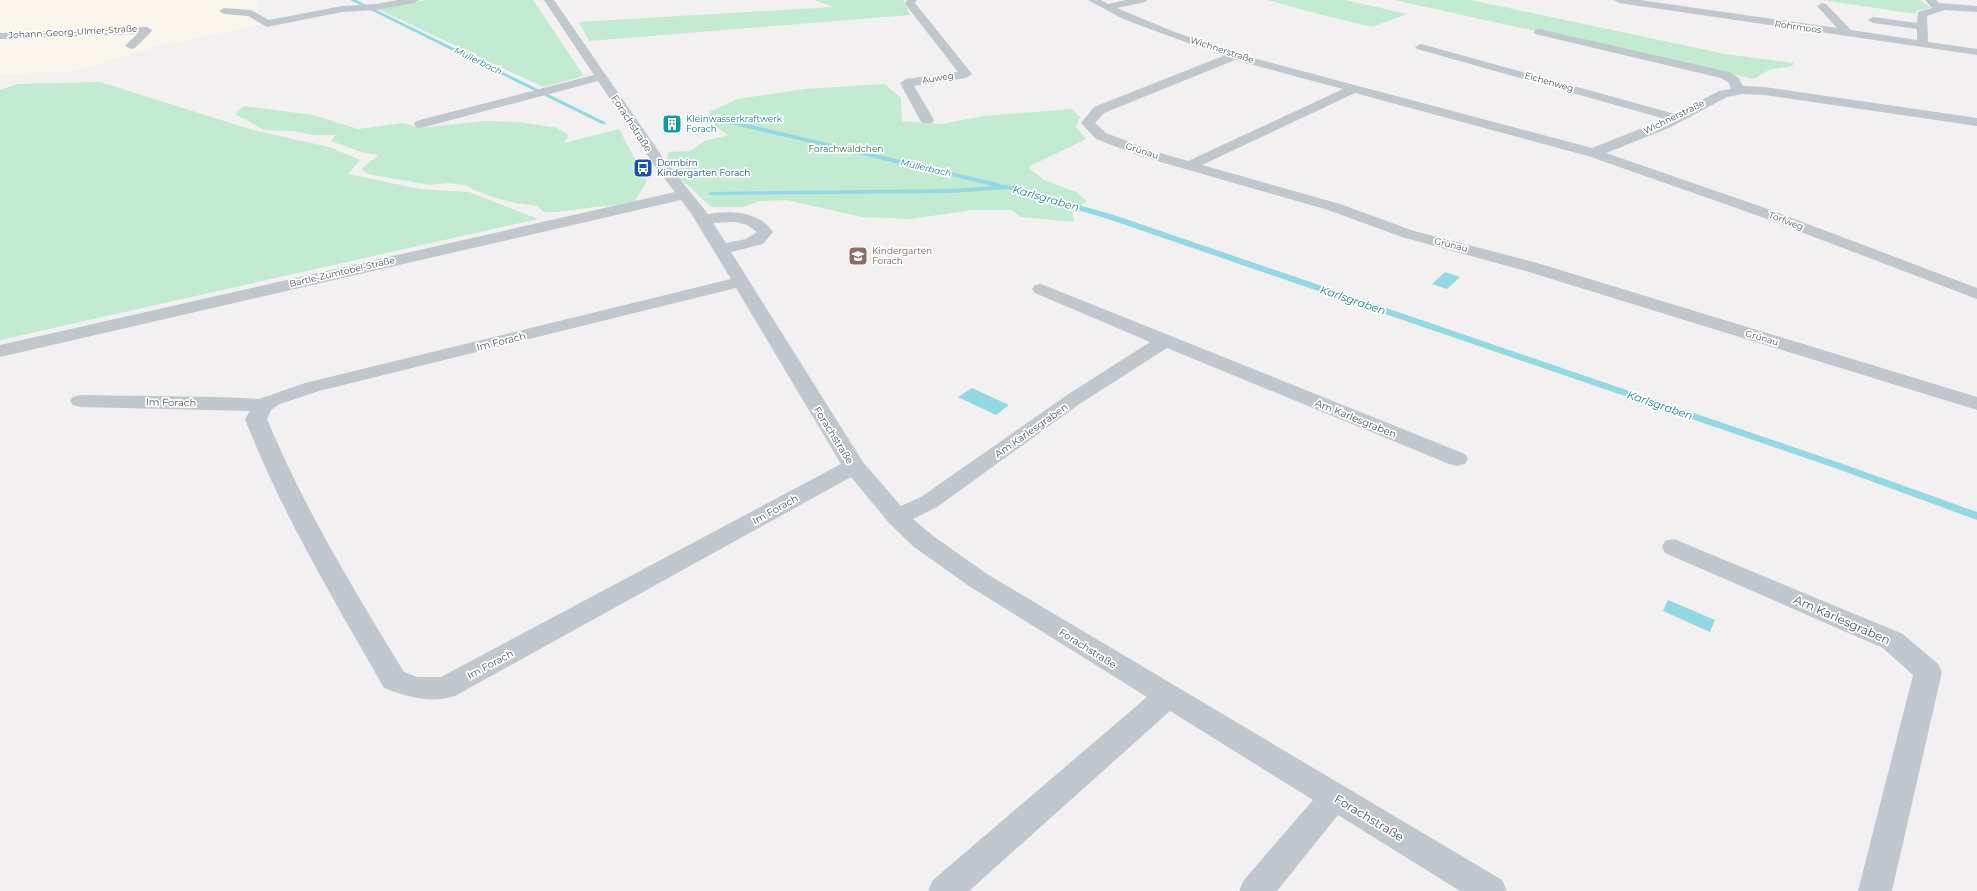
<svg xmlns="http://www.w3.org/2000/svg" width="1977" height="891" font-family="Montserrat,sans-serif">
<rect width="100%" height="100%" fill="#f2f0f0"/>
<!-- commercial -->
<polygon fill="#fbf6ec" points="0,0 259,0 256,5 262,24 154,47 76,71 0,74"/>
<!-- green -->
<g fill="#c3ebd1">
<polygon points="426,0 533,0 584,76 543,87 378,9"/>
<polygon points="814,0 903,0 910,15 589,41 579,22 834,7"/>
<polygon points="1268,0 1345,0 1407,14 1372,27 1314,13"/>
<polygon points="1394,0 1471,0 1725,54 1794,63 1792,66 1769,70 1754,79"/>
<polygon points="1822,0 1920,0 1931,8 1916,11 1916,14"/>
<polygon points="100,82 253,130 329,147 360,160 348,174 420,189 469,192 538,219 0,340 0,90 18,84"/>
<polygon points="885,84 901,98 902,121 941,124 984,116 1072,109 1080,117 1076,127 1086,139 1028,167 1044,180 1076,192 1087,201 1072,211 1074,222 1021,217 1011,210 973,210 910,219 862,217 787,200 760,201 743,207 711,207 690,187 664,168 669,152 690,151 705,141 729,135 714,126 709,112 737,99 804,89"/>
<path d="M244,106L313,115L358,129L403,123L421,128L485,121L519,122L557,128L569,135L564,143L619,129L647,181L635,201C621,205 609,206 595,207C576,209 563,213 543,212L538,206L515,203L496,198L472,189L466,185L447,183L430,185L368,174L361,169L379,155L364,153L331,141L336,135H312L294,131L264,130L235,114Z"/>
</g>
<!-- water -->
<g fill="#94d8e4">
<polygon points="1445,272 1460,277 1447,289 1432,284"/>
<polygon points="972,388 1009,405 996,415 958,397"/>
<polygon points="1668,600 1715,620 1710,632 1663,611"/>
</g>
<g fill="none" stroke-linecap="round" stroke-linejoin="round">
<!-- stream -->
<g fill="#94d8e4" fill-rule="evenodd">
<polygon points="350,0 356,0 607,123 602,124"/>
<polygon points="709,115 998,183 1001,185 1008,185 1114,215 1843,464 1977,512 1977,520 1835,468 1108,219 1008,189 951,193 709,195 709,193 711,192 951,189 993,186 709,119 702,120 699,118"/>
</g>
<!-- minor -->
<g fill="#c0c8cd" fill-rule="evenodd">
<polygon points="398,0 419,0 414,3 376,10 342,12 267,27 248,16 224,14 219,11 224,8 251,10 269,20 342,6 376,4"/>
<path d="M544,0H554L666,162L708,214C731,210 759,211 773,232L763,244L731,252L863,462L901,506L921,497L1067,395L1150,342L1035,293L1032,289L1035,285L1041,284L1465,454L1468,459L1465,464L1457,466L1449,464L1167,348L1081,403L937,507L913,519L932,535L987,574L1502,880L1507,891H1460L1338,815L1277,891H1239L1244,880L1313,800L1170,711L969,891H928L933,880L1147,697L969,586L914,547L889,523L851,477L455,696C430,704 408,697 384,688C334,600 282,514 245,419L250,411L80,407L73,405L70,401L73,397L80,395L220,397L259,399L305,383L731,279L692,215L681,200L0,357V345L675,192L656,168L598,81L421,128L416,127L414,124L416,121L594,75ZM736,222L747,225L757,232L746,239L726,243L713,223ZM736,288L841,464L441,677H417L404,672C354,590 304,508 267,419L271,410L280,404L319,391Z"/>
<polygon points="907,0 917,0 915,3 972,74 966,78 914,86 934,120 932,123 922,123 920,120 900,83 906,79 958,72 906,5 905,3"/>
<path d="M1088,0H1101L1108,4L1126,0H1147L1146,2L1117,8L1172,31L1238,54L1592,148L1665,119L1417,49L1415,47L1421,44L1425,45L1675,114L1719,91L1731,89L1729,83L1721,78L1535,34L1534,32L1535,30L1539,29L1729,72L1739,78L1742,85L1744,86L1764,87L1977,118V126L1764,95L1742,94L1727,97L1669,128L1606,153L1771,210L1977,288V299L1759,216L1588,156L1355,93L1202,165L1340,204L1414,231L1534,262L1977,397V410L1522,270L1402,237L1328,210L1140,156L1096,139L1081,123L1094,107L1223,56L1123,19ZM1235,60L1343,89L1188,161L1150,150L1106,133L1095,123L1104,113Z"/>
<polygon points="1614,0 1640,0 1837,28 1817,6 1822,3 1826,4 1851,30 1917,40 1917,29 1873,23 1868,20 1873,17 1917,23 1918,12 1932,8 1925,0 1936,0 1939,3 1977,6 1977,12 1944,10 1927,16 1928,42 1977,49 1977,55 1619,3"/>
<polygon points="147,27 152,30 151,32 135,48 131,49 125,46 137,34 0,39 0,33"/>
<polygon points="1674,539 1903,634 1938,664 1942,672 1892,891 1858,891 1913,675 1883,648 1665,553 1662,547 1665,541"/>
</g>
</g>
<!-- icons -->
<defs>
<symbol id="building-square" viewBox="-11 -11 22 22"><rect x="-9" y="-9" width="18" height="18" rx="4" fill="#0f9aa8" stroke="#fff"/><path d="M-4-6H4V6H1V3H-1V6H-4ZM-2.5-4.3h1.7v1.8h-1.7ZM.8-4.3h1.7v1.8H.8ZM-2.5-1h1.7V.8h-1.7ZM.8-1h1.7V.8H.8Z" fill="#fff"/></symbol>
<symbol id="bus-square" viewBox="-11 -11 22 22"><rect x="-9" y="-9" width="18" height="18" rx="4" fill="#1a4fb4" stroke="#fff"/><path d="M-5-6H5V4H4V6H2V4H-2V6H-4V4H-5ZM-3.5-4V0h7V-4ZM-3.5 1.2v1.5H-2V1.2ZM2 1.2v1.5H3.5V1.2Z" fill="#fff"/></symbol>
<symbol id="school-square" viewBox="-11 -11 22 22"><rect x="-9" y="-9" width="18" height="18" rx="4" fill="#8d6e63" stroke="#fff"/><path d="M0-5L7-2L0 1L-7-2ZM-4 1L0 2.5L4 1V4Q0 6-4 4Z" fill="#fff"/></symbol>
</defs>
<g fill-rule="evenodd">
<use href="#building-square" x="661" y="113" width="22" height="22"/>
<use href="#bus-square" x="632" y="157" width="22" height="22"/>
<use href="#school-square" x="847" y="245" width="22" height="22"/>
</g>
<g text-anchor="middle" stroke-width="3.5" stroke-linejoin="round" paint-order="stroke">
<!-- far-street labels -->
<g font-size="9" fill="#4a545c" stroke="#fff">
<text transform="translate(1798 27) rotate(8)" y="3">Rohrmoos</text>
<text transform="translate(73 32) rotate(-3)" y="3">Johann-Georg-Ulmer-Straße</text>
<text transform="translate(1222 50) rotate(18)" y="3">Wichnerstraße</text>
<text transform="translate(938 78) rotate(-9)" y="3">Auweg</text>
<text transform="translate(1549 82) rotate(16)" y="3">Eichenweg</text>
<text transform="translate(1674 117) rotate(-26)" y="3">Wichnerstraße</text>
<text transform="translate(1142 151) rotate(18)" y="3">Grünau</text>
<text transform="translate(1786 221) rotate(21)" y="3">Torfweg</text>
<text transform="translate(1451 245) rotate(14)" y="3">Grünau</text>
<text transform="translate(342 272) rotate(-13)" y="3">Bartle-Zumtobel-Straße</text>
<text transform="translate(1762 338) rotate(17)" y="3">Grünau</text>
</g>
<!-- far-water labels -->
<g font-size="9" font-style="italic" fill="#197e91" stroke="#fff">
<text transform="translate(478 61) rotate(26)" y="3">Müllerbach</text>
<text transform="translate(926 168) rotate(13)" y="3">Müllerbach</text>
</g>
<!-- far-culture labels -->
<g font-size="9" fill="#0d838f" stroke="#fff" text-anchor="start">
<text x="686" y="122">Kleinwasserkraftwerk<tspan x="686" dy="10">Forach</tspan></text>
</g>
<!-- far-park labels -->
<g font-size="9" fill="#207847" stroke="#fff">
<text x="846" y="152">Forachwäldchen</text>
</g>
<!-- far-transit labels -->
<g font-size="9" fill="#164399" stroke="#fff" text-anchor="start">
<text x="657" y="166">Dornbirn<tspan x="657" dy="10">Kindergarten Forach</tspan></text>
</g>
<!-- far-education labels -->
<g font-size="9" fill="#785e54" stroke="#fff" text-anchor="start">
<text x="872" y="254">Kindergarten<tspan x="872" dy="10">Forach</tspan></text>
</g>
<!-- street labels -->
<g font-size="10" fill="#4a545c" stroke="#fff">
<text transform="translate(632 123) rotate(57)" y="4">Forachstraße</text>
<text transform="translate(501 341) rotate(-14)" y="4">Im Forach</text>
<text transform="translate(171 402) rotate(1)" y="4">Im Forach</text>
<text transform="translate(1356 418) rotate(22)" y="4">Am Karlesgraben</text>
<text transform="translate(1031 430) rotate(-35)" y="4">Am Karlesgraben</text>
<text transform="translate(834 435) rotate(58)" y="4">Forachstraße</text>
<text transform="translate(775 509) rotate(-29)" y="4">Im Forach</text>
<text transform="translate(1088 648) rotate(32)" y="4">Forachstraße</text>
<text transform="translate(490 664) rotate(-28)" y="4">Im Forach</text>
</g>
<!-- water labels -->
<g font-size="11" font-style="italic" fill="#197e91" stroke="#fff">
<text transform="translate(1046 198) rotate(16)" y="4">Karlsgraben</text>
<text transform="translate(1353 300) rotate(19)" y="4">Karlsgraben</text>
<text transform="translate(1660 405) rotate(19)" y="4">Karlsgraben</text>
</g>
<!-- near-street labels -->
<g font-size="12" fill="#4a545c" stroke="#fff">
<text transform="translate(1842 620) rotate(24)" y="4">Am Karlesgraben</text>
<text transform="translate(1369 818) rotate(31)" y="4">Forachstraße</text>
</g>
</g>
</svg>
